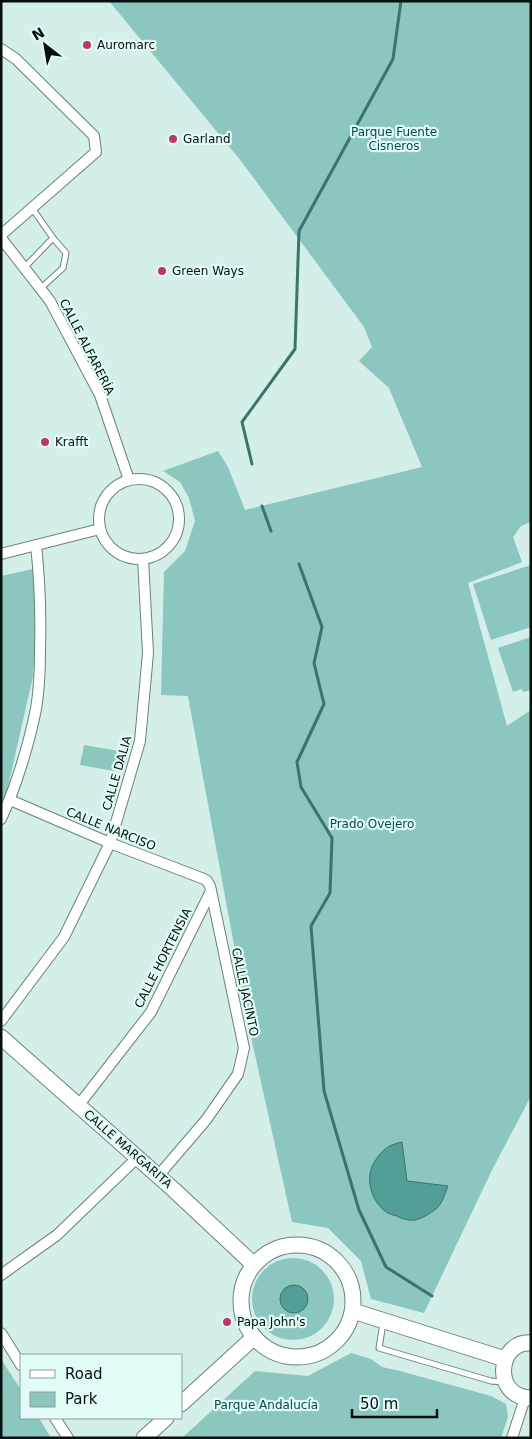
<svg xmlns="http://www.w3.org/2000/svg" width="532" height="1439" font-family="'DejaVu Sans',sans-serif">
<rect width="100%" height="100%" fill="#d4eeea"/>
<!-- green -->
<g fill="#8bc6bf">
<polygon points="109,1 531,1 531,522 521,526 513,537 522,562 468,583 507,726 531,710 531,1096 492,1170 424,1313 371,1299 361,1261 328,1228 292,1222 251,1037 188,696 161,695 164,572 185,551 195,521 189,498 180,482 163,471 218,451 228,467 245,510 422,467 389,388 359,361 372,347 364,327 241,161"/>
<polygon points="531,565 531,627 491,640 473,584"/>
<polygon points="33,569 36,600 36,632 33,676 5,800 1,806 1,576"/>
<polygon points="531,637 531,690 523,692 522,689 513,692 498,648"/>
<polygon points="84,745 119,751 114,771 80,765"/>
<circle cx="293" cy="1299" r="41"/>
<polygon points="351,1353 371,1359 382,1367 400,1371 491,1396 506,1404 508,1417 501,1438 182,1438 255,1371 308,1376"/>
<polygon points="1,1359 21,1390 21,1418 39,1418 51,1438 1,1438"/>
</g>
<!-- water -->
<g fill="#539e96" stroke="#3c736e">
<path d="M402,1142L407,1181L448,1186C445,1194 442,1204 436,1209C431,1213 421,1219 415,1220C409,1221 402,1219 397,1216C393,1215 389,1214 386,1212C371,1201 364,1177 375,1161C383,1149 388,1145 402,1142Z"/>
<circle cx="294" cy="1299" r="14"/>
</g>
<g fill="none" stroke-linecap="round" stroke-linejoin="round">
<!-- stream -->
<g stroke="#3c736e" stroke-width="3">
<polyline points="252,464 242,422 295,349 299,231 393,59 401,1"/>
<polyline points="262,506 271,531"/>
<polyline points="299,564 322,627 314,663 324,704 297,762 301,787 332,838 330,893 311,926 324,1091 359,1210 386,1267 432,1296"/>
</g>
<defs>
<g id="lane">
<polyline points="24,268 53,238 32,208"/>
<polyline points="40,289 63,268 66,253 53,238"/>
<polyline points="383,1323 379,1348 491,1381 503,1382"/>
</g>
<g id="street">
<polyline points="1,49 16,59 94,136 96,152 1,235"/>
<polyline points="1,238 50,301 100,395 129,480"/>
<circle cx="139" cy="519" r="40"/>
<polyline points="1,554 100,529"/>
<polyline points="10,800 110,843 204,879 207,881 210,886 244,1048 238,1074 206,1120 158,1176"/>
<path d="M1,819C16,787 29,744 36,709C39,691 40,671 40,652C41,616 40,581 36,545"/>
<polyline points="1,1021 64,937 110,843 140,741 148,653 143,559"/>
<polyline points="78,1106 151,1012 211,891"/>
<polyline points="1,1275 57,1235 137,1158"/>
<polyline points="1,1333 21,1365"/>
<polyline points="55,1418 68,1438"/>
<polyline points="512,1438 525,1398"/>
</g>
<g id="secondary">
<polyline points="1,1037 174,1190 253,1264"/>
<circle cx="297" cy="1301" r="56"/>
<polyline points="353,1311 505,1359"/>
<path d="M531,1343C498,1340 491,1397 531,1398"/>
<polyline points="181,1404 253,1338"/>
<polyline points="144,1438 166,1418"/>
</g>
</defs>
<!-- lane casing -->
<use href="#lane" stroke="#6a817e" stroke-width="7"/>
<!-- street casing -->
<use href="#street" stroke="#6a817e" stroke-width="12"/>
<!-- secondary casing -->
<use href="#secondary" stroke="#6a817e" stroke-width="17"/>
<!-- lane -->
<use href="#lane" stroke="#fff" stroke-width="5"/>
<!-- street -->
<use href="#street" stroke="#fff" stroke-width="10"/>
<!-- secondary -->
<use href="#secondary" stroke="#fff" stroke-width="15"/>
</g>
<!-- markers -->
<g fill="#bf3570" stroke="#e1fbf7" stroke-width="2">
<circle cx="87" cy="45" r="5"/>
<circle cx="173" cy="139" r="5"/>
<circle cx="162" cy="271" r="5"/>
<circle cx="45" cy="442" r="5"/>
<circle cx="227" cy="1322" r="5"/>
</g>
<g text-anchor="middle" stroke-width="4.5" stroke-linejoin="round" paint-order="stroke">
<!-- poi labels -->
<g font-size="12" fill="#07100f" stroke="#e1fbf7" text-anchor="start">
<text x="97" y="49">Auromarc</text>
<text x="183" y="143">Garland</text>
<text x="172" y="275">Green Ways</text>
<text x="55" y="446">Krafft</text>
<text x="237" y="1326">Papa John's</text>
</g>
<!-- park labels -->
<g font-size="12" fill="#044b46" stroke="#e1fbf7">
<text x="394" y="136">Parque Fuente<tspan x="394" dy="14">Cisneros</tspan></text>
<text x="372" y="828">Prado Ovejero</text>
<text x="266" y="1409">Parque Andalucía</text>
</g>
<!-- street labels -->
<g font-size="12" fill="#07100f" stroke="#e1fbf7">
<text transform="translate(87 347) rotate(63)" y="4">CALLE ALFARERÍA</text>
<text transform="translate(117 773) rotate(-74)" y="4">CALLE DALIA</text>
<text transform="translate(111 829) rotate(22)" y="4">CALLE NARCISO</text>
<text transform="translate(163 958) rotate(-63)" y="4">CALLE HORTENSIA</text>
<text transform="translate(245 992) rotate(78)" y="4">CALLE JACINTO</text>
<text transform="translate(128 1149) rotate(41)" y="4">CALLE MARGARITA</text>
</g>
</g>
<!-- border -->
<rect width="532" height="1439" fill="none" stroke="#07100f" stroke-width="5"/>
<!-- legend -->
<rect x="20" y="1354" width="162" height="65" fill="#e1fbf7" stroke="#8a9d9a"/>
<rect x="30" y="1370" width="25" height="8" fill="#ffffff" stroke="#8a9d9a"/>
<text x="65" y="1379" font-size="15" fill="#07100f">Road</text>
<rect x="30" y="1392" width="25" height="15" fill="#8bc6bf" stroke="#8a9d9a"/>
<text x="65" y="1404" font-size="15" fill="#07100f">Park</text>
<!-- north arrow -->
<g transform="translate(45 45) rotate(329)" stroke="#e1fbf7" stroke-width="4" paint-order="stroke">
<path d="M0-4L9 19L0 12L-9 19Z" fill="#07100f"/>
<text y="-8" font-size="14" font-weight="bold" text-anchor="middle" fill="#07100f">N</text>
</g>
<!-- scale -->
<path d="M352 1409v8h85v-8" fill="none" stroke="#07100f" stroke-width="2.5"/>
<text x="360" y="1409" font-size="15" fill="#07100f" stroke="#e1fbf7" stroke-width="4" paint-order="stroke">50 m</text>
</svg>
